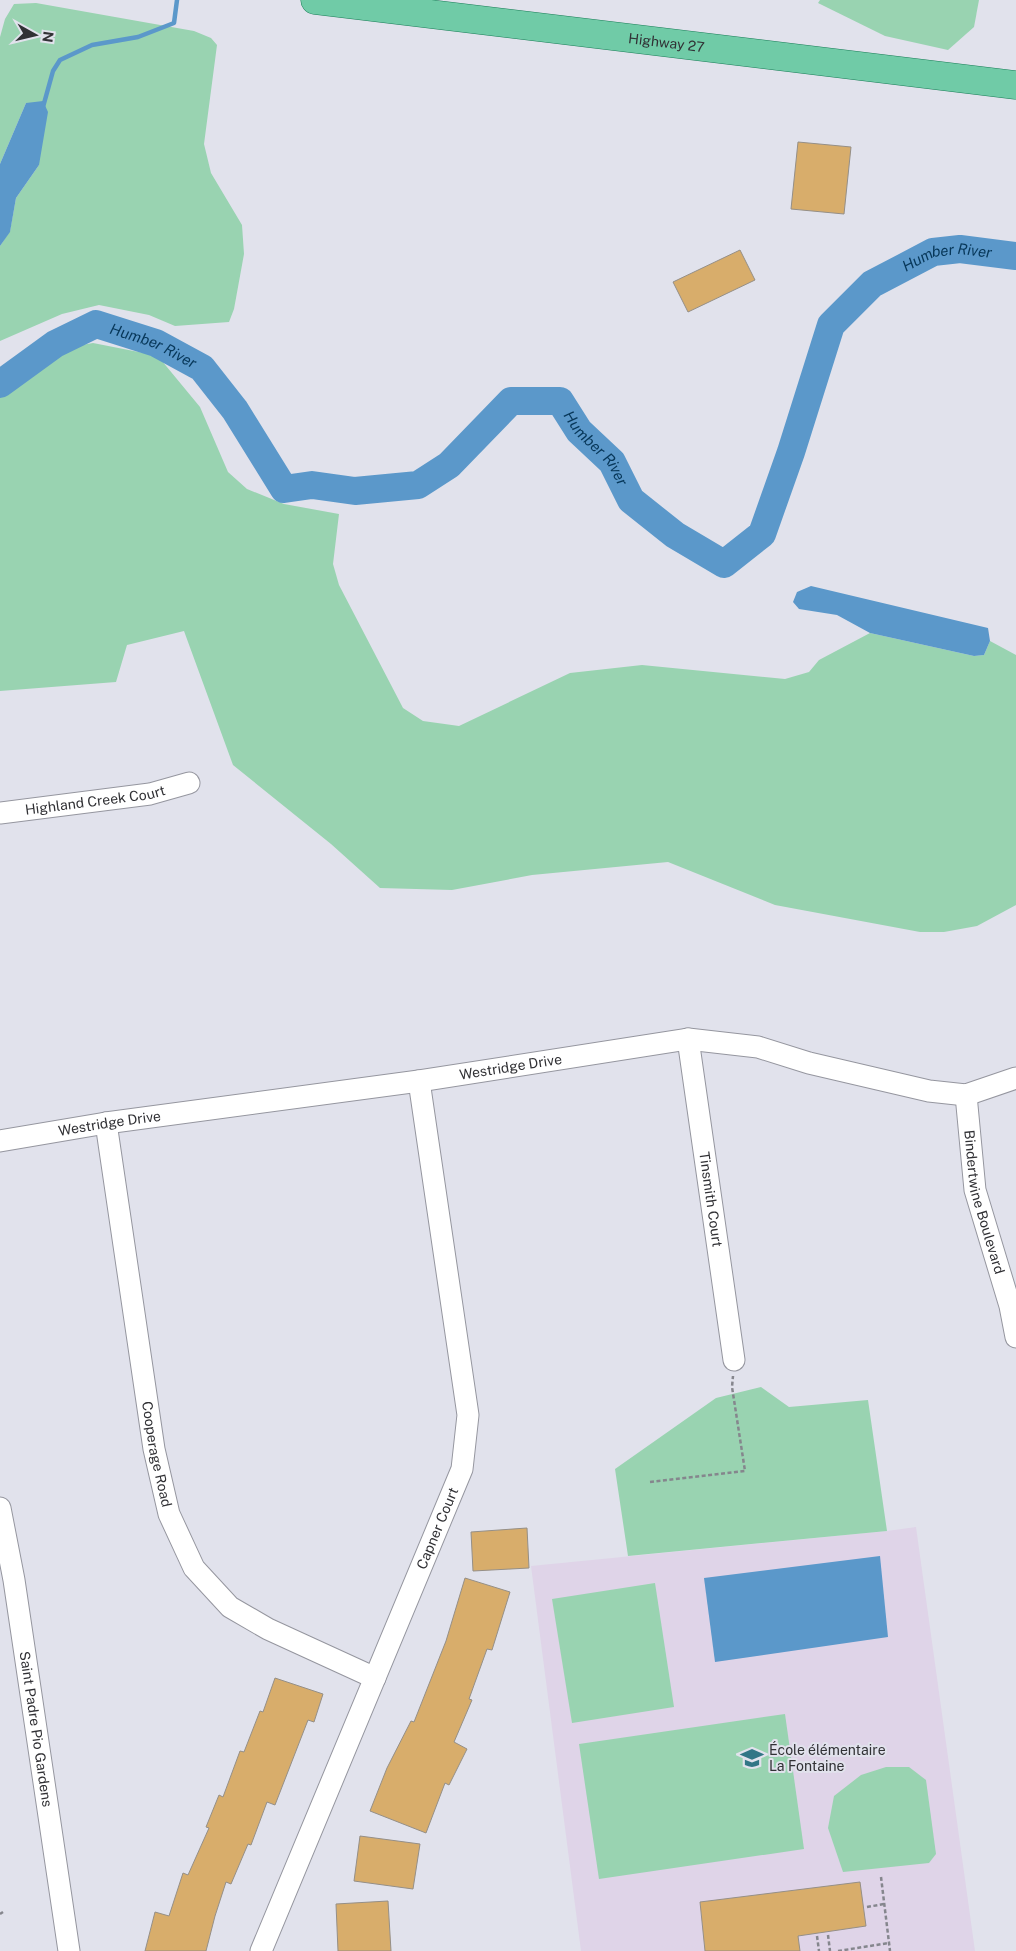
<svg xmlns="http://www.w3.org/2000/svg" width="1016" height="1951" font-family="'Public Sans',sans-serif">
<rect width="100%" height="100%" fill="#e1e2ec"/>
<!-- education -->
<polygon fill="#dfd4e8" points="916,1527 975,1951 581,1951 531,1566 887,1531"/>
<!-- green -->
<g fill="#99d3b1">
<polygon points="820,0 979,0 974,27 948,50 885,36 818,3"/>
<polygon points="36,3 194,31 211,38 217,45 204,144 211,173 242,225 244,254 234,309 229,322 175,326 149,315 99,305 62,314 0,341 0,246 10,231 16,198 39,165 26,103 0,164 0,37 5,19 14,4"/>
<polygon points="93,343 154,355 162,361 200,407 228,472 247,489 284,504 339,514 333,564 339,585 403,708 423,721 459,726 570,673 642,665 785,679 809,672 819,660 870,633 974,656 984,655 990,641 1016,655 1016,905 977,926 944,932 920,932 775,905 668,862 532,875 452,890 380,888 331,844 233,765 184,631 127,645 116,682 0,691 0,388 13,377 65,348"/>
<polygon points="761,1387 789,1407 868,1400 887,1531 628,1556 615,1469 716,1398"/>
<polygon points="655,1583 674,1707 572,1723 552,1599"/>
<polygon points="785,1714 804,1849 599,1879 579,1744"/>
<polygon points="886,1767 909,1767 926,1780 936,1854 929,1863 843,1872 828,1828 834,1796 861,1775"/>
</g>
<!-- water -->
<g fill="#5b98ca">
<polygon points="43,101 48,112 39,165 16,198 10,232 0,246 0,164 26,103"/>
<polygon points="811,586 988,628 990,641 984,655 974,656 870,633 837,615 799,609 793,602 797,592"/>
<polygon points="880,1556 888,1637 715,1662 704,1578"/>
</g>
<g fill="none" stroke-linecap="round" stroke-linejoin="round">
<!-- stream -->
<polyline stroke="#5b98ca" stroke-width="4.5" points="43,107 53,71 60,60 92,45 138,37 174,23 177,0"/>
<!-- river -->
<path stroke="#5b98ca" stroke-width="28" id="s1" d="M0,384L55,344L96,324L156,343L202,368L235,410L284,489L312,485L355,491L418,485L449,465L511,401H560L579,431L612,462L631,500L675,535L724,564L762,534L791,452L831,325L872,284L933,252L960,249L1016,256"/>
</g>
<!-- building -->
<g fill="#d8ad6b" stroke="#958f87">
<polygon points="798,142 851,147 844,214 791,209"/>
<polygon points="740,250 755,280 688,312 673,282"/>
<polygon points="527,1528 529,1568 473,1571 471,1532"/>
<polygon points="465,1578 510,1592 492,1650 487,1649 469,1699 472,1700 454,1742 467,1749 449,1785 445,1783 426,1833 370,1811 387,1768 411,1721 414,1722 446,1641"/>
<polygon points="275,1678 323,1694 314,1722 308,1720 275,1805 267,1802 251,1845 248,1844 231,1884 226,1882 215,1916 206,1951 145,1951 155,1912 169,1916 183,1873 188,1875 209,1828 206,1827 219,1795 223,1797 240,1751 244,1752 260,1711 263,1712"/>
<polygon points="360,1836 420,1844 413,1889 354,1881"/>
<polygon points="860,1882 866,1926 798,1936 800,1951 705,1951 700,1902"/>
<polygon points="388,1901 391,1951 338,1951 336,1904"/>
</g>
<g fill="none" stroke-linecap="round" stroke-linejoin="round">
<defs>
<g id="minor">
<path id="s2" d="M0,813L150,794L189,783"/>
<path id="s3" d="M688,1039L734,1360"/>
<path id="s4" d="M966,1095L975,1190L1010,1306L1016,1337"/>
<path id="s5" d="M106,1123L154,1449L169,1514L194,1568L230,1607L268,1629L375,1678"/>
<path id="s6" d="M0,1141L106,1123L419,1081L688,1039L758,1047L809,1063L929,1091L966,1095L1016,1078"/>
<path id="s7" d="M0,1508L14,1580L69,1951"/>
<path id="s8" d="M261,1951L462,1469L468,1415L419,1081"/>
</g>
<g id="major">
<path id="s9" d="M315,0L1016,85"/>
</g>
</defs>
<!-- minor casing -->
<use href="#minor" stroke="#95969f" stroke-width="23"/>
<!-- major casing -->
<use href="#major" stroke="#1c7e59" stroke-width="29"/>
<!-- path -->
<g stroke="#85868d" stroke-width="2.5" stroke-dasharray="4 2.5" stroke-linecap="butt">
<polyline points="650,1482 745,1471 732,1387 733,1376"/>
<polyline points="881,1877 890,1951"/>
<polyline points="867,1907 884,1904"/>
<polyline points="0,1914 3,1912"/>
<polyline points="828,1935 830,1951"/>
<polyline points="817,1936 819,1951"/>
<polyline points="838,1951 889,1943"/>
</g>
<!-- minor -->
<use href="#minor" stroke="#fff" stroke-width="21"/>
<!-- major -->
<use href="#major" stroke="#70cba7" stroke-width="28"/>
</g>
<!-- icons -->
<defs>
<symbol id="school-bare" viewBox="-9 -9 18 18"><path d="M0-5L7-2L0 1L-7-2ZM-4 1L0 2.5L4 1V4Q0 6-4 4Z" fill="#327686" stroke="#e1e2ec" stroke-width="2.5" paint-order="stroke"/></symbol>
</defs>
<g fill-rule="evenodd">
<use href="#school-bare" x="736" y="1742" width="32" height="32"/>
</g>
<g text-anchor="middle" stroke-width="4" stroke-linejoin="round" paint-order="stroke">
<!-- street labels -->
<g font-size="14" fill="#313135" stroke="#e1e2ec">
<text dy="5" stroke="none"><textPath href="#s9" startOffset="354">Highway 27</textPath></text>
<text dy="5" stroke="none"><textPath href="#s2" startOffset="96">Highland Creek Court</textPath></text>
<text dy="5" stroke="none"><textPath href="#s6" startOffset="516">Westridge Drive</textPath></text>
<text dy="5" stroke="none"><textPath href="#s6" startOffset="111">Westridge Drive</textPath></text>
<text dy="5" stroke="none"><textPath href="#s3" startOffset="162">Tinsmith Court</textPath></text>
<text dy="5" stroke="none"><textPath href="#s4" startOffset="109">Bindertwine Boulevard</textPath></text>
<text dy="5" stroke="none"><textPath href="#s5" startOffset="335">Cooperage Road</textPath></text>
<text dy="5" stroke="none"><textPath href="#s8" startOffset="458">Capner Court</textPath></text>
<text dy="5" stroke="none"><textPath href="#s7" startOffset="224">Saint Padre Pio Gardens</textPath></text>
</g>
<!-- poi labels -->
<g font-size="14" fill="#313135" stroke="#e1e2ec" text-anchor="start">
<text x="769" y="1755">École élémentaire<tspan x="769" dy="16">La Fontaine</tspan></text>
</g>
<!-- water labels -->
<g font-size="15" font-style="italic" fill="#073759" stroke="#e1e2ec">
<text dy="5" stroke="none"><textPath href="#s1" startOffset="1330">Humber River</textPath></text>
<text dy="5" stroke="none"><textPath href="#s1" startOffset="175">Humber River</textPath></text>
<text dy="5" stroke="none"><textPath href="#s1" startOffset="745">Humber River</textPath></text>
</g>
</g>
<!-- north arrow -->
<g transform="translate(35 35) rotate(98)" stroke="#e1e2ec" stroke-width="4" paint-order="stroke">
<path d="M0-4L9 19L0 12L-9 19Z" fill="#313135"/>
<text y="-8" font-size="14" font-weight="bold" text-anchor="middle" fill="#313135">N</text>
</g>
</svg>
